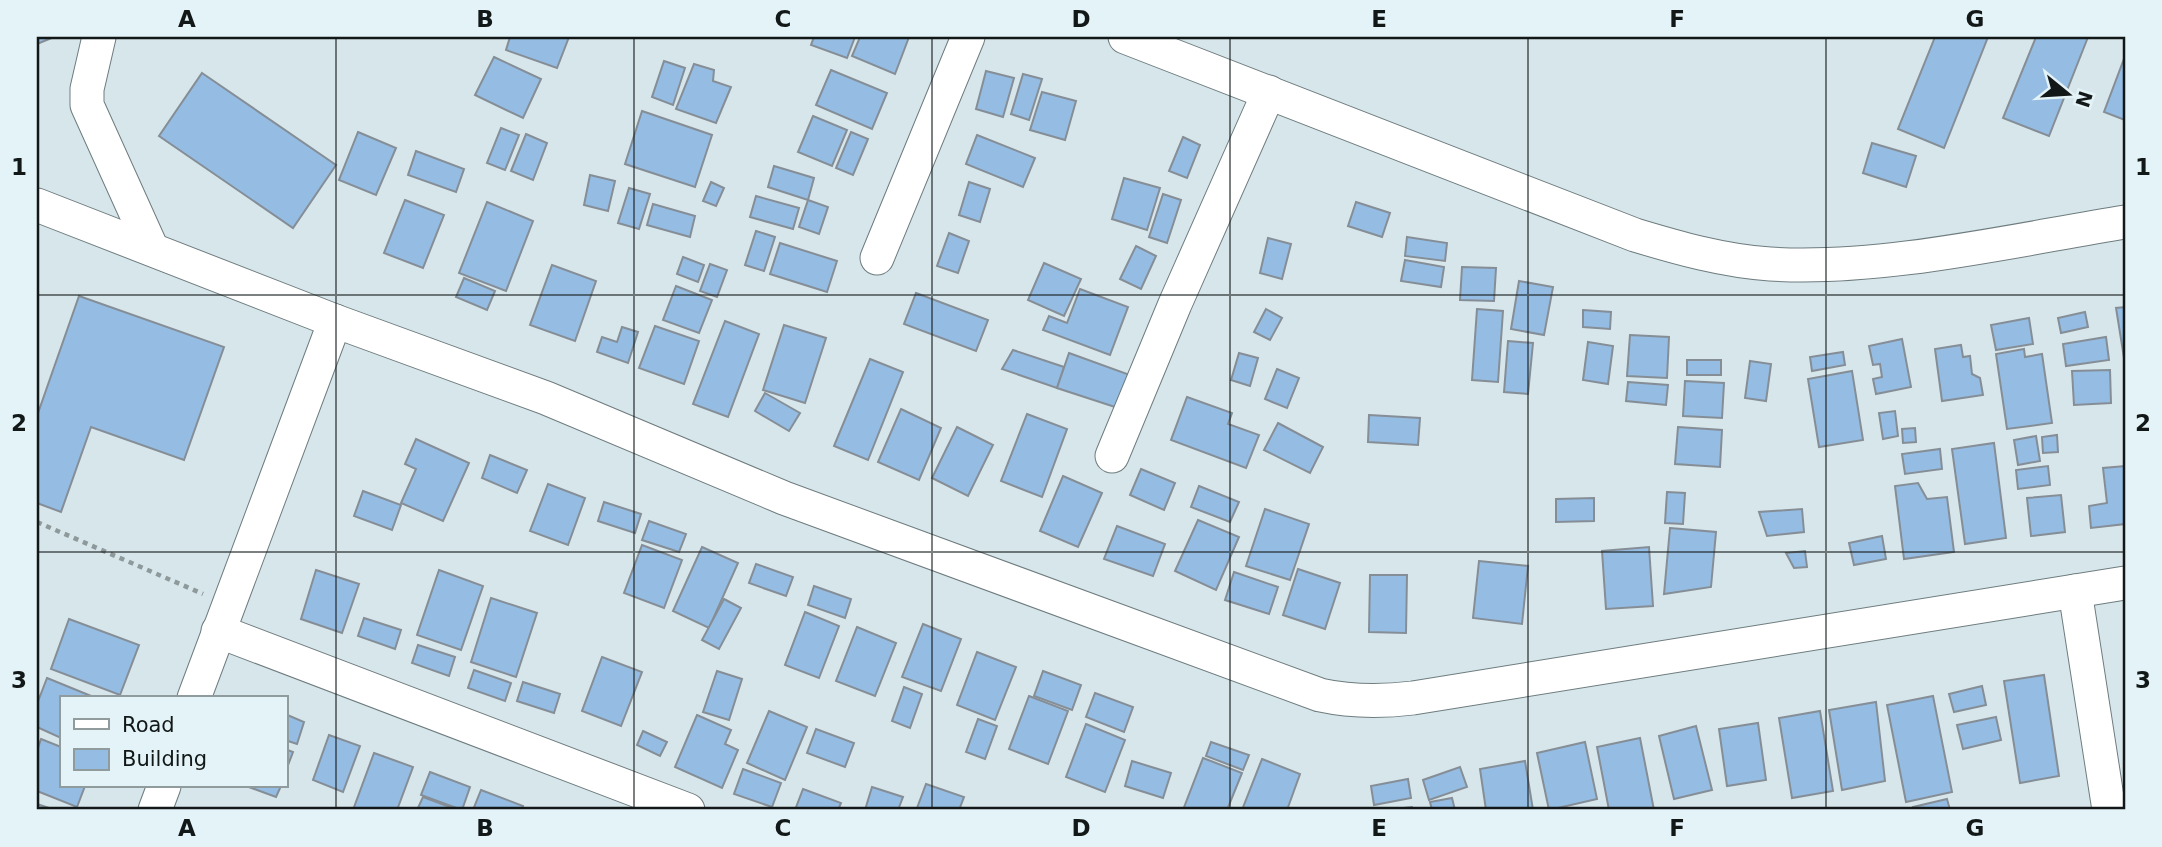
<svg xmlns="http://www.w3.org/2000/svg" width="2162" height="847" viewBox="0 0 2162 847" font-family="'DejaVu Sans',sans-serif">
<rect width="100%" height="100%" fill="#d7e6ea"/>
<g fill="#95bde3" stroke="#858e97" stroke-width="2">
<polygon points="37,37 54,37 37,44"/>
<polygon points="510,37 569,37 557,68 506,50"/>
<polygon points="814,37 855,37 847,58 811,45"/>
<polygon points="860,37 909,37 895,74 852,56"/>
<polygon points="1935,37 1988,37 1944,148 1898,129"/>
<polygon points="2036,37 2088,37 2049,136 2003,118"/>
<polygon points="2125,56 2125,120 2104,112"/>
<polygon points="494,57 541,79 523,118 475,95"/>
<polygon points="664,61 685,68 673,105 652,97"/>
<polygon points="694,64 714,70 713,81 731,87 716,123 676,109"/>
<polygon points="831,70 887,93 872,129 816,105"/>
<polygon points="986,71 1014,78 1003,117 976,109"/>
<polygon points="202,73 336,165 293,228 159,136"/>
<polygon points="1023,74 1042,79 1029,120 1011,114"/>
<polygon points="1042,92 1076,101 1065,140 1030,130"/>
<polygon points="642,111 712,135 695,187 625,164"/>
<polygon points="813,116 847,130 832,166 798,152"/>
<polygon points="501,128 519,135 505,170 487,163"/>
<polygon points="358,132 396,148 376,195 339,180"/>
<polygon points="851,132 868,139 853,175 836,168"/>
<polygon points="526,134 547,143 533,180 511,171"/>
<polygon points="977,135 1035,158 1023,187 966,164"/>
<polygon points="1183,137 1200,145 1187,178 1169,171"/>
<polygon points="1872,143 1916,156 1906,187 1863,173"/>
<polygon points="416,151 464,169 456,192 408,175"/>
<polygon points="774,166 814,178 808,200 768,187"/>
<polygon points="590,175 615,181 608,211 584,205"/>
<polygon points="1124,178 1160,188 1147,230 1112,219"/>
<polygon points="711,182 724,188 716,206 703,201"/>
<polygon points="969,182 990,189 980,222 959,215"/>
<polygon points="629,188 650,194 639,229 618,223"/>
<polygon points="1163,194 1181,200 1167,243 1149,237"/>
<polygon points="756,196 799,208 793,229 750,217"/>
<polygon points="405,200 444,215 423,268 384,253"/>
<polygon points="808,200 828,207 819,234 799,227"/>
<polygon points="487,202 533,221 506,291 459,273"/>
<polygon points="1356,202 1390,213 1382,237 1348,226"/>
<polygon points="653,204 695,216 690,237 647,225"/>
<polygon points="756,231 775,237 764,271 745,265"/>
<polygon points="949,233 969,241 958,273 937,266"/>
<polygon points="1407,237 1447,243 1445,261 1405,256"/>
<polygon points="1268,238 1291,244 1282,279 1260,273"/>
<polygon points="780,243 837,261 827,292 770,274"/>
<polygon points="1136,246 1156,256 1141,289 1120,279"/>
<polygon points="683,257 704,265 698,282 677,274"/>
<polygon points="1405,260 1444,267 1441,287 1401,281"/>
<polygon points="1044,263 1081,279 1064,316 1028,300"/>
<polygon points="710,264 727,270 717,297 700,291"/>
<polygon points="552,265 596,281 575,341 530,325"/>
<polygon points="1462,267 1496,268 1494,301 1460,300"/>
<polygon points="464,278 495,291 487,310 456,297"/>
<polygon points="1519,281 1553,287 1544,335 1511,329"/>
<polygon points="676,286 712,300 699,333 663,320"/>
<polygon points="1080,289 1128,307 1110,355 1043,330 1049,316 1067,323"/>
<polygon points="916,293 988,320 976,351 904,324"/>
<polygon points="79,296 224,347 184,460 91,427 61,512 37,503 37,416"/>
<polygon points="2125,307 2125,364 2116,308"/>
<polygon points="1266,309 1282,318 1270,340 1254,332"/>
<polygon points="1477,309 1503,311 1498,382 1472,380"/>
<polygon points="1583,310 1611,312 1610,329 1583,327"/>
<polygon points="2085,312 2088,327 2061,333 2058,318"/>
<polygon points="2029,318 2033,344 1996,350 1991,325"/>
<polygon points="725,321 759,334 728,417 693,404"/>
<polygon points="784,325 826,338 805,403 763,390"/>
<polygon points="655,326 699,341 684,384 639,368"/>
<polygon points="622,327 638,332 628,363 597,352 602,337 617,342"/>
<polygon points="1630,335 1669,337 1667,378 1627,376"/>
<polygon points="2106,337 2109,360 2066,366 2063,344"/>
<polygon points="1902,339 1911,387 1876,394 1873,379 1882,377 1880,364 1873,365 1869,346"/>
<polygon points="1508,341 1533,343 1528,394 1504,392"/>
<polygon points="1588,342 1613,346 1608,384 1583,380"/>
<polygon points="1961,345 1963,357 1970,356 1972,374 1980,378 1983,395 1942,401 1935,349"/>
<polygon points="2024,349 2025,357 2042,354 2052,423 2007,429 1996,354"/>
<polygon points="1013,350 1064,367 1057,388 1002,369"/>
<polygon points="1843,352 1845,365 1812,371 1810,357"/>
<polygon points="1069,353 1130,375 1118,408 1057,388"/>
<polygon points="1239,353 1258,358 1250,386 1231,380"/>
<polygon points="870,359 903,372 868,460 834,446"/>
<rect x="1687" y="360" width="34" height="15"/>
<polygon points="1750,361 1771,364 1766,401 1745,398"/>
<polygon points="1277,369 1299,378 1287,408 1265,399"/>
<polygon points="2110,370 2111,403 2074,405 2072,371"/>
<polygon points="1852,371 1863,440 1819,447 1808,379"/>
<polygon points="1685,381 1724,383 1722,418 1683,416"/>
<polygon points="1628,382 1668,385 1666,405 1626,401"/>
<polygon points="765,393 800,413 789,431 755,411"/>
<polygon points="1187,397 1232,413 1228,424 1259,435 1246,468 1171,440"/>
<polygon points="901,409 941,428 919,480 878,462"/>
<polygon points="1895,411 1898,436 1883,439 1879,413"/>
<polygon points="1027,414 1067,429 1042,497 1001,481"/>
<polygon points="1369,415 1420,418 1418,445 1368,442"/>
<polygon points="1278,423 1323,447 1310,473 1264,450"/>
<polygon points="957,427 993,445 968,496 932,478"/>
<polygon points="1678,427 1722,430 1720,467 1675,464"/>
<polygon points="1915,428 1916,442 1903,443 1902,429"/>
<polygon points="2057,435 2058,452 2043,453 2042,437"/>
<polygon points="2036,436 2040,461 2018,465 2014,440"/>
<polygon points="416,439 469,463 443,521 401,503 416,469 405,464"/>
<polygon points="1994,443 2006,538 1965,544 1952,449"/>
<polygon points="1940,449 1942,469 1905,474 1902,454"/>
<polygon points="490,455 527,470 517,493 482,478"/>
<polygon points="2048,466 2050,485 2018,489 2016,470"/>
<polygon points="2125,466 2125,524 2091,528 2089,506 2107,503 2103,468"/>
<polygon points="1141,469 1175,483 1164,510 1130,495"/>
<polygon points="1063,476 1102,493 1078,547 1040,531"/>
<polygon points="1918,483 1927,499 1947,497 1954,552 1904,559 1895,486"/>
<polygon points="548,484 585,498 568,545 530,531"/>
<polygon points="1199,486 1239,502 1230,522 1191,507"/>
<polygon points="363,491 401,505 392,530 354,516"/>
<polygon points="1667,492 1685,493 1683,524 1665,523"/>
<polygon points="2061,495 2065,532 2031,536 2027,498"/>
<polygon points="1594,498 1594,521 1556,522 1556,499"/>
<polygon points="604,502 641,514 635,533 598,521"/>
<polygon points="1265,509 1309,524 1290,580 1246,566"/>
<polygon points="1802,509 1804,532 1767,536 1759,512"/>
<polygon points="1198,520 1239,537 1216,590 1175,571"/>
<polygon points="649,521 686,534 679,552 642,540"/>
<polygon points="1117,526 1165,544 1153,576 1104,559"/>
<polygon points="1670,528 1716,532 1711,587 1664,594"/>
<polygon points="1882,536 1886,559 1854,565 1849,543"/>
<polygon points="642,545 682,560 664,608 624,593"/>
<polygon points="702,547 738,563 709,628 673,611"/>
<polygon points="1649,547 1653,606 1606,609 1602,551"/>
<polygon points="1805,551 1807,567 1794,568 1786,553"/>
<polygon points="1479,561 1528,566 1522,624 1473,618"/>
<polygon points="756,564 793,577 786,596 749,583"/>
<polygon points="1298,569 1340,583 1325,629 1283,615"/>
<polygon points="316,570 359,584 342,633 301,619"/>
<polygon points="439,570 483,586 461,650 417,635"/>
<polygon points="1234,572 1278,587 1269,614 1225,600"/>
<polygon points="1370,575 1407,575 1406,633 1369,632"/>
<polygon points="814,586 851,599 845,618 808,605"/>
<polygon points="491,598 537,613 516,677 471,662"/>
<polygon points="724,599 741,608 719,649 702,640"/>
<polygon points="805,612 839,626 819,678 785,665"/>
<polygon points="364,618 401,630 395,649 358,636"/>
<polygon points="69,619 139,645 120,695 51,669"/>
<polygon points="923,624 961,639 941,691 902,677"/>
<polygon points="857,627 896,643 875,696 836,681"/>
<polygon points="418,645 455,657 449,676 412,663"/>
<polygon points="977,652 1016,667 995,720 957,705"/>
<polygon points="602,657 642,672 621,726 582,711"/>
<polygon points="474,670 511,683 505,701 468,688"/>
<polygon points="717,671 742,679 729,720 703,712"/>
<polygon points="1043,671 1081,685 1072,710 1034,696"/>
<polygon points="2044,675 2059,776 2020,783 2004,681"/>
<polygon points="47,678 96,698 61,698 61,738 37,727 37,704"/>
<polygon points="523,682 560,694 554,713 517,701"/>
<polygon points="1982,686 1986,705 1954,712 1949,694"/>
<polygon points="904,687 922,694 910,728 892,721"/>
<polygon points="1095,693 1133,707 1124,732 1086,717"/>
<polygon points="1029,696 1068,711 1048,764 1009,749"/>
<polygon points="1933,696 1952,792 1906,802 1887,705"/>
<polygon points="1876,702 1885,781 1842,790 1829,710"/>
<polygon points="769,711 807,727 785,780 747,763"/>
<polygon points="1820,711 1833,791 1792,798 1779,718"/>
<polygon points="285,714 304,722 297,744 285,740"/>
<polygon points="697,715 731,730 725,744 738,750 722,788 675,767"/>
<polygon points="1996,717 2001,740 1963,749 1957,725"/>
<polygon points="978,719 997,726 985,759 966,752"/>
<polygon points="1758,723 1766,780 1727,786 1719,729"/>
<polygon points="1086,724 1125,740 1105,792 1066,777"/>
<polygon points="1696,726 1712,790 1674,799 1659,736"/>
<polygon points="816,729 854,743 845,767 807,753"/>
<polygon points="643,731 667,742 660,756 637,745"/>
<polygon points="329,735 360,746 343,792 313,780"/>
<polygon points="1640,738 1654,810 1609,810 1597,747"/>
<polygon points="41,739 61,747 61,786 85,786 77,807 37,791 37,751"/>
<polygon points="1211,742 1249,755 1243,770 1206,756"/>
<polygon points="1585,742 1597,799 1549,810 1537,753"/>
<polygon points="285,749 293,752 285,773"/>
<polygon points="374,753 413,767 397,810 353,810"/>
<polygon points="1203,758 1242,773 1227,810 1183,810"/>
<polygon points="1262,759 1300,774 1287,810 1242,810"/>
<polygon points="1132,761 1171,773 1163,798 1125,786"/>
<polygon points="1525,761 1533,810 1486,810 1480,769"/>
<polygon points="1460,767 1467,787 1429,800 1423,780"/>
<polygon points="743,769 781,783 772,807 734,794"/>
<polygon points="430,772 470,787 462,810 421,795"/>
<polygon points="1408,779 1411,798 1374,805 1371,786"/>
<polygon points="926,784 964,797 959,810 917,808"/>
<polygon points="246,786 281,786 276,797"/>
<polygon points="872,787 903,797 898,810 865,810"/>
<polygon points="803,789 841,803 838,810 795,810"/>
<polygon points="481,790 523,806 521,810 473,810"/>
<polygon points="423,797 458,810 417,810"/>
<polygon points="1452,798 1455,810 1432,810 1430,802"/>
<polygon points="1947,799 1950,810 1914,810 1913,807"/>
<polygon points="37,804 55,810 37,810"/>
<polygon points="1412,807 1413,810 1385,810"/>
</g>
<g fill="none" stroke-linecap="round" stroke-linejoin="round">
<g stroke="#6e7c7f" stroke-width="35">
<g id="street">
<polyline points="99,37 87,89 87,105 152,249"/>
<path d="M1125,37L1635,235C1678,248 1724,261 1770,264C1881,271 2014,240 2125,222"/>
<path d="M37,205L335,321L546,398L784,498L1320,695C1352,702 1380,702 1413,698L2125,583"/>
<polyline points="877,258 968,37"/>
<polyline points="1112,456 1175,304 1269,92"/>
<polyline points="2075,591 2109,810"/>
<polyline points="218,631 688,810"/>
<polyline points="194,698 335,321"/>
<polyline points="155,810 164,786"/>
</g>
</g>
<polyline stroke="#8e999c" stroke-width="4.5" stroke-dasharray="5 5" stroke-linecap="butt" points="37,522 203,594"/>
<use href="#street" stroke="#fff" stroke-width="33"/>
</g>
<path fill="none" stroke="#121718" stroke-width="2" stroke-opacity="0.55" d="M336,37V810M634,37V810M932,37V810M1230,37V810M1528,37V810M1826,37V810M37,295H2125M37,552H2125"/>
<rect width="2162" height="847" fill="none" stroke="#e4f3f7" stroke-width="77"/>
<rect x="60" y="696" width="228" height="91" fill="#e4f3f7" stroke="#909b9e" stroke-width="2"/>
<rect x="74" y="719" width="35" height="10" fill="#ffffff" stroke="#909b9e" stroke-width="2"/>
<text x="122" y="732" font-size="21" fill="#121718">Road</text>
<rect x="74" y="749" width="35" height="21" fill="#95bde3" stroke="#909b9e" stroke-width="2"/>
<text x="122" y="766" font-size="21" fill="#121718">Building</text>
<g transform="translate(2068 94) rotate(108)" stroke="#e4f3f7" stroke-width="5" paint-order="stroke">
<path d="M0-5L12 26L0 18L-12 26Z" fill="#121718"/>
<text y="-10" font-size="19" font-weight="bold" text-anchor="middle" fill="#121718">N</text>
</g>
<rect x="38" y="38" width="2086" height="770" fill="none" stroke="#121718" stroke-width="2.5"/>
<g font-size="23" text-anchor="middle" font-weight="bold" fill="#121718">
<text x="187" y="27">A</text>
<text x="485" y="27">B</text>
<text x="783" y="27">C</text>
<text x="1081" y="27">D</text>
<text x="1379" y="27">E</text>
<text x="1677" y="27">F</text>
<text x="1975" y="27">G</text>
<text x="19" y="175">1</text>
<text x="2143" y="175">1</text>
<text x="19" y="431">2</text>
<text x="2143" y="431">2</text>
<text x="19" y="688">3</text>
<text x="2143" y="688">3</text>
<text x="187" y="836">A</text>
<text x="485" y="836">B</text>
<text x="783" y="836">C</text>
<text x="1081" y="836">D</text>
<text x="1379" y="836">E</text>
<text x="1677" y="836">F</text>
<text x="1975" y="836">G</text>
</g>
</svg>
